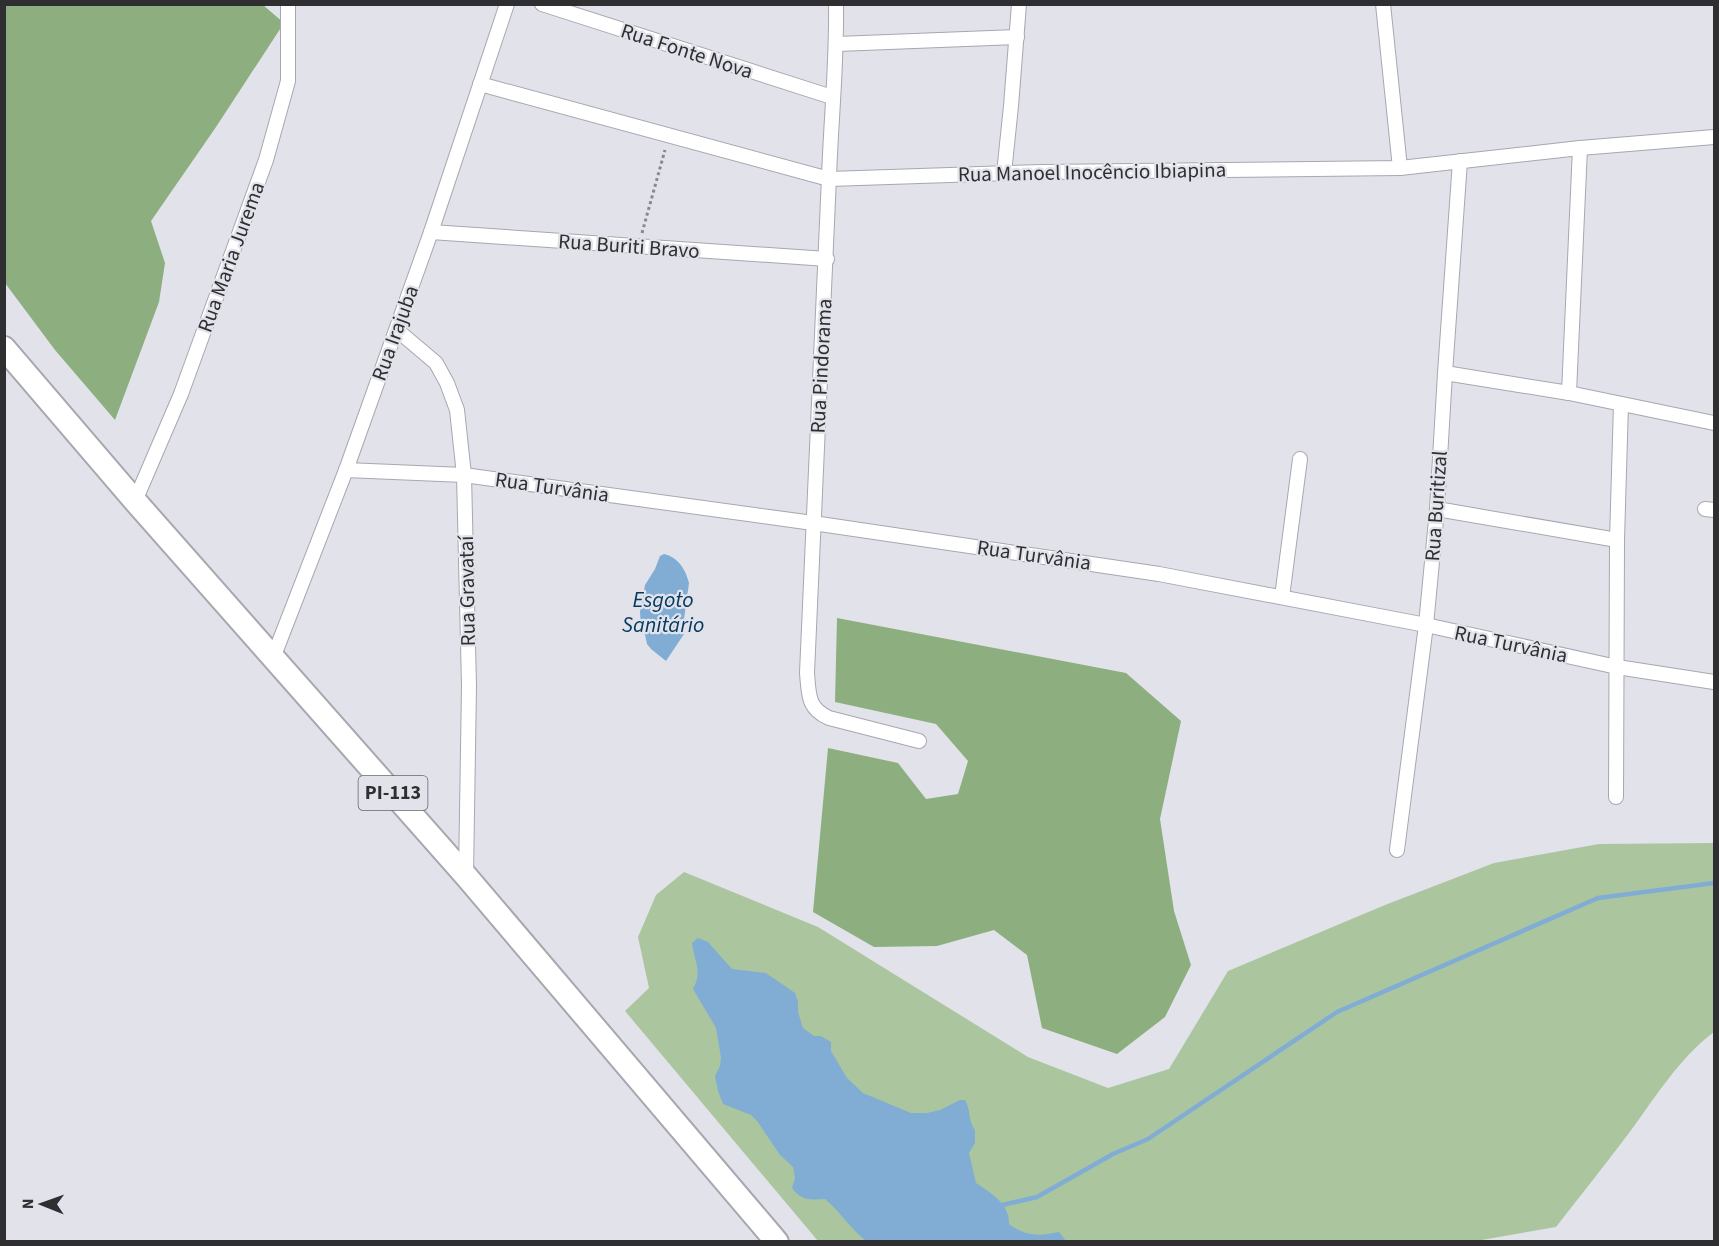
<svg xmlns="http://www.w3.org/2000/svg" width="1719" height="1246" viewBox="0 0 1719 1246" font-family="'Source Sans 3',sans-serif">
<rect width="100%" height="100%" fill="#e2e2eb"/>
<path fill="#abc69f" d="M1714,843V1032C1679,1058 1655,1098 1629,1133C1605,1165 1580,1196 1556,1227L1476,1241H818L625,1011L649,988L638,937L656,895L684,872L818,927L1028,1057L1108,1088L1169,1069L1228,971L1385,905L1494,863L1599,844Z"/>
<g fill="#8dae7f">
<polygon points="5,5 263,5 284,23 216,127 151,221 165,263 159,302 115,420 55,350 5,283"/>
<polygon points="837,618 1126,673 1181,721 1160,819 1174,911 1191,965 1165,1017 1117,1054 1042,1028 1027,955 994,930 937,946 874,947 813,912 828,748 898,763 926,799 958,794 968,761 936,724 835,702"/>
</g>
<g fill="#81add4">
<path d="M664,554C678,557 686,570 689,583L684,619V634L666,661L651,649L647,644L645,635L641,627L640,612L645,585L655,569L660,556Z"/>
<path d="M698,938L708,942L732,969L766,973L795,993L798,1002V1012L803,1028L814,1036H821L831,1042V1051L847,1078L863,1093L911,1113H927L940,1110L960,1100H965C971,1110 968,1121 975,1130V1143L969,1153L976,1183C991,1193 1010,1204 1009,1224C1027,1237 1038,1236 1059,1232L1066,1241H866C851,1229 840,1212 825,1199C811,1200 801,1201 792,1188L795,1178L793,1167L780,1155L757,1121L751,1115L723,1104L718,1091L715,1076L720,1066L721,1057L716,1028L693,989C703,971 694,961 692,943Z"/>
</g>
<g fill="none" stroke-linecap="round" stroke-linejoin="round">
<polyline stroke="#81add4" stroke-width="4.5" points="998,1206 1037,1197 1113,1154 1148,1139 1337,1012 1598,898 1714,883"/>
<g stroke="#a8a7b0" stroke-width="16">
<g id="minor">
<polyline points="542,4 832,97"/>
<path d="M836,4C837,62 831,120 829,177C823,342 814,507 807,673C809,694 807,708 829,718L919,741"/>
<polyline points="1383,4 1400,168"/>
<polyline points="837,44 1017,37"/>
<polyline points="480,84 829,179 1042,172 1400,168 1580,148 1714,137"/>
<polyline points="1004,173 1011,106 1019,4"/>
<polyline points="431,232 827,259"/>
<polyline points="397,330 436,363 447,383 457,410 464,475 469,686 466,876"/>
<polyline points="1445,373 1569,393 1714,423"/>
<polyline points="1569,393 1580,148"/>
<polyline points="346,470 464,475 813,523 1159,574 1426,625 1617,667 1714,682"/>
<polyline points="135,501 181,394 266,160 288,81 288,4"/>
<polyline points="1437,509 1617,540"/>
<polyline points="1705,509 1714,510"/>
<polyline points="1282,597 1300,459"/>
<polyline points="273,658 346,470 431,232 507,4"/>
<polyline points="1616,797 1617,540 1621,404"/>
<polyline points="1397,850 1426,625 1437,509 1445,373 1460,161"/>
</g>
</g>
<g stroke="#a8a7b0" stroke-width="26">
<polyline id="primary" points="4,348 135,501 466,876 777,1242"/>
</g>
<polyline stroke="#88888e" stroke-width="3" stroke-dasharray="3 3" stroke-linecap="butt" points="642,233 665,150"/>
<use href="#minor" stroke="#fff" stroke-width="14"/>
<use href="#primary" stroke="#fff" stroke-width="22"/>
</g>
<g text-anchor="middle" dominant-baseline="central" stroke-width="4.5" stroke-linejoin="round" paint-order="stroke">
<rect fill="#e2e2eb" stroke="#65656a" stroke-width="1.5" x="358.5" y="776" width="69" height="34" rx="4.5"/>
<g font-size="20" font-weight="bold" fill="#2f2f32">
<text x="393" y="793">PI-113</text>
</g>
<g font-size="21" fill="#2f2f32" stroke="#e2e2eb">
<text transform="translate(687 51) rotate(18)">Rua Fonte Nova</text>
<text transform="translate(1092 172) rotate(-1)">Rua Manoel Inocêncio Ibiapina</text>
<text transform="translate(629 246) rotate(4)">Rua Buriti Bravo</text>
<text transform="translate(231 257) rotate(-70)">Rua Maria Jurema</text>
<text transform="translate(395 333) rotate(-70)">Rua Irajuba</text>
<text transform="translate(821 366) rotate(-87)">Rua Pindorama</text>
<text transform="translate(552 487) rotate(8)">Rua Turvânia</text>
<text transform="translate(1436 506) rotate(-86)">Rua Buritizal</text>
<text transform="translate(1034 555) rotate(8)">Rua Turvânia</text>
<text transform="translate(467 591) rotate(-91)">Rua Gravataí</text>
<text transform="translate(1511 644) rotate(12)">Rua Turvânia</text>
</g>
<g font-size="22" font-style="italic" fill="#043b60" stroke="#e2e2eb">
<text x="663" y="600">Esgoto<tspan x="663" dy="25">Sanitário</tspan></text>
</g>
</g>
<rect width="1719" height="1246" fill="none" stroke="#2f2f32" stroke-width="12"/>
<g transform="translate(42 1204) rotate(271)" stroke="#e2e2eb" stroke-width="4.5" paint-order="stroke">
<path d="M0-4.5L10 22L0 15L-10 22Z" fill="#2f2f32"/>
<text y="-9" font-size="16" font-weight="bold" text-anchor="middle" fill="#2f2f32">N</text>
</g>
</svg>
